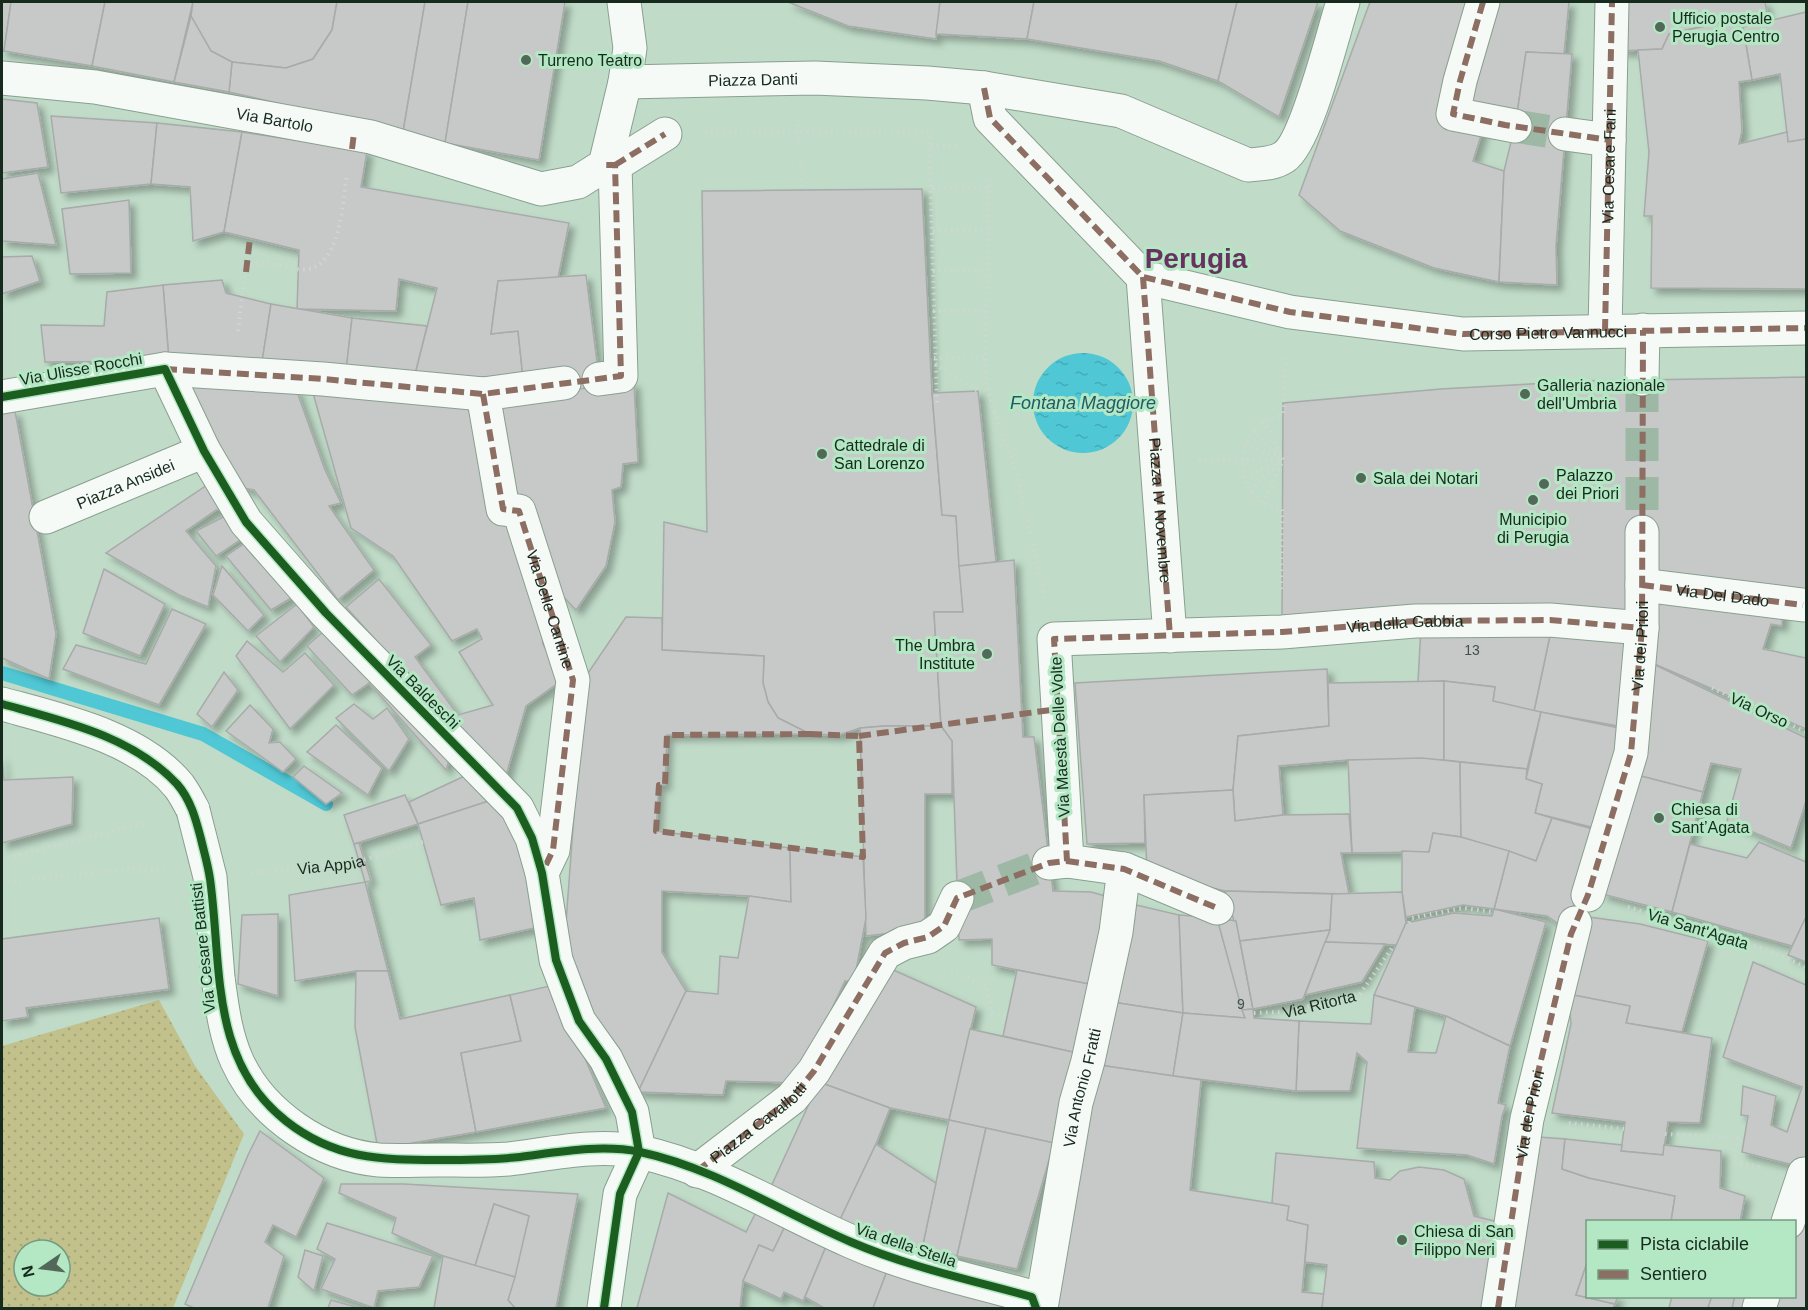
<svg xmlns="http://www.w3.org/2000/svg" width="1808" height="1310" viewBox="0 0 1808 1310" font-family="Helvetica,sans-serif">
<defs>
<pattern id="garden-dots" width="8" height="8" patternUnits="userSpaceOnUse" patternTransform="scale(1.5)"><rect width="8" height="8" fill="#c2c18c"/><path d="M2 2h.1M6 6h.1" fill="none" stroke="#a6a678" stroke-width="1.8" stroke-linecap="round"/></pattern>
<pattern id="water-ripples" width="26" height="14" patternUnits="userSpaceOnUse" patternTransform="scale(1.5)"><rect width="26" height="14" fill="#4fc7d5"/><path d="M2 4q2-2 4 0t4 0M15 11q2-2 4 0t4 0" fill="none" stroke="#44abb6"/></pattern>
<filter id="shadow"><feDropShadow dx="5.5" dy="5.5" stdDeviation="3" flood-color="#0004"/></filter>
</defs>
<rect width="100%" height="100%" fill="#c0dbc8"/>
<path fill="url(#garden-dots)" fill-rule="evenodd" d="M159,1000L195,1066L244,1134L173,1308H2V1046ZM24,1250H60V1286H24Z"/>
<circle fill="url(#water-ripples)" cx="1083" cy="403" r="50"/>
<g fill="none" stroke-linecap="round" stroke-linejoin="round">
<polyline stroke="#4fc7d5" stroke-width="14" points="2,673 203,734 326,804"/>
</g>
<g fill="#c6c9c7" stroke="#a7aba9" stroke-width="1.5" filter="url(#shadow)">
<polygon points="2,2 11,2 4,51 2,50"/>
<polygon points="11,2 105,2 92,66 4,51"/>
<polygon points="105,2 193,2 174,82 92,66"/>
<polygon points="193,2 337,2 332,30 313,59 286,68 232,62 211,51 191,16"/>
<polygon points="337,2 425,2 403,132 229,92 232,62 286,68 313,59 332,30"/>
<polygon points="425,2 468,2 445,143 403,132"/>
<polygon points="468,2 565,2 539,160 445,143"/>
<polygon points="788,2 940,2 936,39 848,26"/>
<polygon points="940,2 1034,2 1027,39 936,34"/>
<polygon points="1034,2 1237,2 1218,81 1159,61 1027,39"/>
<polygon points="1237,2 1318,2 1279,117 1218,81"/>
<polygon points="1370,2 1476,2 1439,115 1484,126 1473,161 1504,171 1499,282 1434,268 1340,231 1299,195"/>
<polygon points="1488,2 1569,2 1564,54 1526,52 1516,121 1459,110"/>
<polygon points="1623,2 1765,2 1767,12 1669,34 1662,49 1621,51"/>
<polygon points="1806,12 1806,139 1788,142 1780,74 1752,80 1743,27"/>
<polygon points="191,16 211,51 232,62 229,92 174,82"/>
<polygon points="1729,21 1743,27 1752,80 1739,82 1742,131 1739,144 1787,132 1788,142 1806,139 1806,289 1651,288 1652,216 1644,216 1649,152 1638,50 1662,49 1669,34"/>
<polygon points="1526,52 1572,54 1556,246 1557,285 1499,282 1504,171 1516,121"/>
<polygon points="2,99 37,103 48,167 2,173"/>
<polygon points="51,116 157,123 151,184 61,193"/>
<polygon points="157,123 242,132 224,232 193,241 190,187 151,184"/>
<polygon points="242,132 367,151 361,187 569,223 558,278 498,281 491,334 518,331 523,378 414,378 437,288 399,279 396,311 297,309 299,250 224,232"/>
<polygon points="38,173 56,245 2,241 2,179"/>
<polygon points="922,189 932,393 942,515 956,516 963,612 934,612 941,726 885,726 860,728 839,735 810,734 778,718 768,702 763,683 764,656 662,650 664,522 707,532 702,191"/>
<polygon points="129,200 131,273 70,274 62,209"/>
<polygon points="32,256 40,281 2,294 2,257"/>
<polygon points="586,275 600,386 564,392 523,378 518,331 491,334 498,281"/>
<polygon points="222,280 226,293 271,304 262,362 169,361 163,285"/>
<polygon points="163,285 169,361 45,362 41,325 104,326 107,292"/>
<polygon points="271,304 352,318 346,371 262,362"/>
<polygon points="352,318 427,326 414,378 346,371"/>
<polygon points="1806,377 1806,602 1655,582 1626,617 1282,621 1283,403 1441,389 1583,381"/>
<polygon points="634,382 638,462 623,464 621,487 612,490 615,522 606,566 576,610 544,576 497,452 491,400"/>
<polygon points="182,385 296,389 325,470 341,503 329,506 374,570 338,600 254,490 243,488"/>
<polygon points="978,391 996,562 959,566 956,516 942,515 932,393"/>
<polygon points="313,393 478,396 541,627 543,644 561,681 526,706 505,779 453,726 346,607 379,579 431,645 415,657 458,715 493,705 459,652 482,639 477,629 452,641 393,556 351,528"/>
<polygon points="15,411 56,634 49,679 2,658 2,414"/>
<polygon points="210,483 230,510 216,510 186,531 216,566 208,607 179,595 106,553"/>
<polygon points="227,515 243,538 216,556 196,531"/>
<polygon points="248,541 293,597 271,610 226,556"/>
<polygon points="1014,560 1023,737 1034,737 1053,891 1091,892 1109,897 1089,984 992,965 992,939 959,940 952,741 941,726 934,612 963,612 959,566"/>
<polygon points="222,566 264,615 248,631 213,595"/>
<polygon points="104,569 165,604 140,656 83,633"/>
<polygon points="1651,591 1783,608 1782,626 1771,624 1763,649 1806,658 1806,729 1645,660"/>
<polygon points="297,604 314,627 280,662 256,636"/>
<polygon points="172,609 206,624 159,705 63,669 76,645 146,664"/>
<polygon points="626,617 662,618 662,650 764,656 763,683 768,702 778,718 810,734 667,735 665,785 659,785 656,831 790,848 791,902 749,896 662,891 662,952 686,991 638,1092 563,963 584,679"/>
<polygon points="1552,626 1635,639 1624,727 1534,711"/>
<polygon points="1552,626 1534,711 1493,701 1495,687 1444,681 1418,682 1421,627"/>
<polygon points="324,631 450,757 446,770 369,683 352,695 307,646"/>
<polygon points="247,641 283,672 305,653 334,685 290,729 236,656"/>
<polygon points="1645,660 1806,738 1806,801 1791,848 1727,821 1741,769 1711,763 1703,792 1633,774"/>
<polygon points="1327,669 1329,726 1238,736 1233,790 1144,795 1145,843 1087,844 1075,683"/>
<polygon points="224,672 238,690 212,727 197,714"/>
<polygon points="1444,681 1444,760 1348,760 1279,766 1283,815 1235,821 1233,790 1238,736 1329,726 1328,683"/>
<polygon points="1444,681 1495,687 1493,701 1541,712 1527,769 1444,760"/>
<polygon points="354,704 373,719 387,708 409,739 389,771 336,718"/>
<polygon points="250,705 273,729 269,743 280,742 296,759 283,772 226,731"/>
<polygon points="1541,712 1624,729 1603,830 1535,813 1542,784 1526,779"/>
<polygon points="336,725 382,768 368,795 307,752"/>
<polygon points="885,726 941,726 952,741 952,794 925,794 925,929 866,936 860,728"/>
<polygon points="2,756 4,780 73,777 72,824 2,843"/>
<polygon points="1422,758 1460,762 1461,837 1433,833 1429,852 1352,853 1348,760"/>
<polygon points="1460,762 1527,769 1526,779 1542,784 1535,813 1552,818 1536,861 1461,837"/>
<polygon points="304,766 342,793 326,804 293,777"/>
<polygon points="471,773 495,799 418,824 409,802"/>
<polygon points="1633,774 1703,792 1672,912 1602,894"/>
<polygon points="1233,790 1235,821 1283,815 1349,814 1352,853 1341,853 1349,894 1225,891 1147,872 1144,795"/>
<polygon points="405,795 418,824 354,844 344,815"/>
<polygon points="495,799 520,845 539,927 480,940 474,898 441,905 418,824"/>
<polygon points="1552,818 1604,832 1578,899 1560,925 1547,916 1494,909 1509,851 1536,861"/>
<polygon points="1433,833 1461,837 1509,851 1494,909 1463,905 1406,917 1402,892 1402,851 1429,852"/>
<polygon points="1759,842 1806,862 1806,917 1792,946 1672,912 1690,844 1747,858"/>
<polygon points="359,843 371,881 365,882 354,844"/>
<polygon points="790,848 863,857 866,918 854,981 845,981 806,1063 794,1083 726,1081 723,1095 638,1092 686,991 718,994 720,956 738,958 749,896 791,902"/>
<polygon points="365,882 388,971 356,971 295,981 289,895"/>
<polygon points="1225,891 1332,894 1330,930 1240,941"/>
<polygon points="1402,892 1406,923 1399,945 1325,942 1330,930 1332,894"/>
<polygon points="1132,904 1179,915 1183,1013 1112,1002"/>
<polygon points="1494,909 1546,922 1510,1046 1446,1016 1374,995 1406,923 1454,913 1492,916"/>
<polygon points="278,914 278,996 238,984 242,915"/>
<polygon points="1179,915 1217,918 1245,1018 1183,1013"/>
<polygon points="1589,917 1640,924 1708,941 1682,1032 1626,1023 1630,1006 1568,994"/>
<polygon points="1806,917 1806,962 1788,955"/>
<polygon points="159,918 169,989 26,1008 28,1017 2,1021 2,939"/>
<polygon points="1217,918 1236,921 1253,1009 1242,1010"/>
<polygon points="1330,930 1303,999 1253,1009 1240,941"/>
<polygon points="1325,942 1385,944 1362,982 1305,995"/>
<polygon points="1753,962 1806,985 1806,1158 1801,1167 1742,1152 1748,1116 1741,1115 1743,1086 1776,1096 1771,1125 1787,1132 1802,1087 1723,1057"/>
<polygon points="889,968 976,1007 949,1120 890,1108 819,1082"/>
<polygon points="1017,970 1089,984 1077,1053 1003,1036"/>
<polygon points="356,971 388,971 400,1019 510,995 521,1041 461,1053 476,1132 378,1149 355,1027"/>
<polygon points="554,985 606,1108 476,1132 461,1053 521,1041 510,995"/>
<polygon points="1568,994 1630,1006 1626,1023 1712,1038 1700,1123 1668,1122 1663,1155 1621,1151 1625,1122 1552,1113 1571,1024"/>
<polygon points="1374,995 1415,1007 1408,1052 1436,1053 1446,1016 1510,1046 1498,1103 1506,1105 1502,1116 1494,1164 1467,1155 1357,1148 1367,1062 1357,1053 1350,1091 1296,1091 1299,1021 1371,1024"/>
<polygon points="1112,1002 1183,1013 1173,1076 1099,1065"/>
<polygon points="1253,1009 1254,1018 1299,1021 1296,1091 1173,1076 1183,1013 1245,1018 1242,1010"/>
<polygon points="970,1029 1077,1053 1054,1143 949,1120"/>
<polygon points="1099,1065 1201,1080 1190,1190 1289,1206 1287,1220 1308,1225 1302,1292 1324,1294 1322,1308 1047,1308"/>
<polygon points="819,1082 890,1108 876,1144 837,1226 769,1191"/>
<polygon points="949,1120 986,1128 957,1256 922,1249"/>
<polygon points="986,1128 1054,1143 1017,1269 957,1256"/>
<polygon points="260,1131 324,1178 296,1237 273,1225 265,1242 284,1256 268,1308 194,1308 185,1304 248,1155"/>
<polygon points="1539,1137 1565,1139 1562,1169 1589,1178 1675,1196 1671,1222 1588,1222 1588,1260 1576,1295 1615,1304 1613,1308 1508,1308"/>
<polygon points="1565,1139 1622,1145 1621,1151 1663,1155 1664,1145 1721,1151 1720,1188 1745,1196 1740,1222 1671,1222 1675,1196 1589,1178 1562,1169"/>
<polygon points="876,1144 936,1183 922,1249 869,1237 837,1226"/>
<polygon points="1276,1153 1374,1162 1375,1178 1390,1180 1400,1171 1419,1167 1444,1170 1464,1179 1474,1216 1499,1222 1486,1308 1322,1308 1327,1265 1305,1262 1308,1225 1287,1220 1289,1206 1272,1203"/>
<polygon points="341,1184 404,1184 578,1194 556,1308 515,1308 508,1300 529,1216 494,1204 475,1266 443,1256 392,1233 396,1218 339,1193"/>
<polygon points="668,1193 746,1232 760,1204 789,1218 773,1251 759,1245 743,1281 740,1308 637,1308"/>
<polygon points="494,1204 529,1216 515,1277 475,1266"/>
<polygon points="789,1218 830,1237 803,1301 784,1292 781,1299 743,1281 759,1245 773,1251"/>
<polygon points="327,1223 433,1256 419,1287 378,1291 374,1308 321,1289 335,1259 317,1249"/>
<polygon points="1806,1223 1806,1308 1763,1308 1766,1296 1794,1296 1794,1241"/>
<polygon points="830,1237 890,1263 873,1308 824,1308 805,1297"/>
<polygon points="305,1250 323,1256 314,1291 298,1277"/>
<polygon points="443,1256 515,1277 508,1300 515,1308 434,1308"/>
<polygon points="1588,1260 1588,1296 1618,1296 1615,1304 1576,1295"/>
<polygon points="890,1263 1025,1308 873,1308"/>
<polygon points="1672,1296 1712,1296 1708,1308 1669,1308"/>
<polygon points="1712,1296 1735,1296 1732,1308 1708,1308"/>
<polygon points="1735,1296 1754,1296 1751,1308 1732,1308"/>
<polygon points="331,1300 359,1308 328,1308"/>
</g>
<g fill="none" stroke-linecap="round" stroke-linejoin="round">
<g stroke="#9eb8a6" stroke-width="33" stroke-dasharray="33 16" stroke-linecap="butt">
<polyline points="1515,126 1565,134"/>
<polyline points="1642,379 1642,532"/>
<polyline points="957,898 1049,863"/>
</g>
<g stroke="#8a9f90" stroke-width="35">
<g id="pedestrian">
<polyline points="1483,2 1460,81 1453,114 1515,126"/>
<path id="s3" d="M984,88L990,118L1143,277L1290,312L1463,334L1806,328"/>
<polyline points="1565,134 1609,140"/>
<polyline points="615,165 665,134"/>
<path id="s4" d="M1143,277L1170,636"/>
<polyline points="1605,331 1612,2"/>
<polyline points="165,369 323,379 483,394 564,383"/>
<polyline points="599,379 621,376 615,165 605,165"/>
<polyline points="1642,379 1643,330"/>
<polyline points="483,394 503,509 519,511 573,680 553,850 542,873"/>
<polyline points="1642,585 1803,605"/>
<polyline points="1067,861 1124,869 1217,908"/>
<path id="s5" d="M1049,863L1067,861L1054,639L1282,632L1415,621L1550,620L1642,628"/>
<path id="s6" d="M1588,895L1631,753L1642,628V532"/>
<polyline points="697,1171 792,1098 814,1071 885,953 904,943 928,937 944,926 957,898"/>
<polyline points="1498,1308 1527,1119 1575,923"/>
</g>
</g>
<g stroke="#8a9f90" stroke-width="35">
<g id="minor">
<path id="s7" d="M2,78L95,87L371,137L541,189L578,182L605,165L625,82L630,48L624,2"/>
<path id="s8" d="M625,82L815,78L927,83L984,88L1121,111L1248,165C1260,164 1274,164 1284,157C1307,142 1333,32 1343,2"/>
<polyline points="2,397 165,369 204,451 246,522 326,613 517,808 532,838 542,873 556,960 579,1021 606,1059 632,1112 639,1152 620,1194 604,1308"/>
<path id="s9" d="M46,517L204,451"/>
<path d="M2,704C60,720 139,737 179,786C184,793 189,802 193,810"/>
<path d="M218,978C222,1006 225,1034 237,1061C261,1114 321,1155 379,1160C398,1161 418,1160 437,1160C460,1160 484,1161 508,1159C551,1154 597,1143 640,1152C714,1168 781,1211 850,1241C908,1267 971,1280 1032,1297L1036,1308"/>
<polyline points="1788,1222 1804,1174 1806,1174"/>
<path id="s10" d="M1041,1308L1076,1103L1088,1061L1116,932L1124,869"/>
<polyline points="1759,1308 1763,1296"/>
</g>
</g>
<g stroke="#ced8d1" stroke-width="4" stroke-dasharray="1.5 4.5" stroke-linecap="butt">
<polyline points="799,119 801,190"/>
<polyline points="705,133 929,133 937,403"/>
<polyline points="931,146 957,145"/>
<polyline points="989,179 985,384 1017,475 1045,598"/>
<polyline points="932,188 989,188"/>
<polyline points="933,231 988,230"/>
<polyline points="933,271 987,271"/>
<polyline points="933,311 986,311"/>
<path d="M238,331L244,280C253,241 298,285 321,263C342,243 343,200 347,174"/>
<polyline points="934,358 985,357"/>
<polyline points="935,364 978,391"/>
<polyline points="1253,431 1280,457"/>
<polyline points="1246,445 1279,458"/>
<polyline points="1199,460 1283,460"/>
<polyline points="1245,477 1279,461"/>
<polyline points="1251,491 1280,462"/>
<polyline points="1263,503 1283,460 1265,420"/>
<path d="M1281,589L1282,509C1276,507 1269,506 1264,503C1239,489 1237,451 1254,431C1262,422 1272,418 1283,414L1286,355"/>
<polyline points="1712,688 1806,732"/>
<polyline points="2,859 148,822"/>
<path id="s1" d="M251,873L353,863L423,842"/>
<polyline points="2,883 138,868 165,872"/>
<polyline points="1628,907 1764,949 1806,967"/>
<polyline points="1409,923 1412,918 1463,908 1493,912"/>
<polyline points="951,970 986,986 992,1013 1007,1017"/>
<path id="s2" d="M1254,1013L1285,1012L1360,994L1394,945"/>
<polyline points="1569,1123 1624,1129"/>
<polyline points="1665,1134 1737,1138 1734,1161 1763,1168"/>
</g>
<use href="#pedestrian" stroke="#f6faf7" stroke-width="33"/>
<use href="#minor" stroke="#f6faf7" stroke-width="33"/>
<g stroke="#8a9f90" stroke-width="35" stroke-linecap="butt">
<polyline id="minor-bridge" points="193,810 210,877 218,978"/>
</g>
<use href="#minor-bridge" stroke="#f6faf7" stroke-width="33"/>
<g stroke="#8d6e63" stroke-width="6" stroke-dasharray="12 6" stroke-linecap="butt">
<polyline points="1483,2 1460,81 1453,114 1505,125 1609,140"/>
<polyline points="984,88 990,118 1143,277 1290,312 1463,334 1806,328"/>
<polyline points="352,149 354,133"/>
<polyline points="615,165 665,134"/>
<polyline points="246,272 250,238"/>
<polyline points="1143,277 1170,636"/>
<path id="s11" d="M1605,331L1612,2"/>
<polyline points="165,369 323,379 483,394 621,376 615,165 605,165"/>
<path id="s12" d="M483,394L503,509L519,511L573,680L553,850L542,873"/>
<path id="s13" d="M1642,585L1803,605"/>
<polygon points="810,734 859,736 863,857 656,831 659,785 665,785 667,735"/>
<polyline points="859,736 1058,709"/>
<polyline points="1067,861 1124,869 1217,908"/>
<path id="s14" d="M697,1171L792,1098L814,1071L885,953L904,943L928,937L944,926L957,898L1049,863L1067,861L1054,639L1282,632L1415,621L1550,620L1642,628"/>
<path id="s15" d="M1498,1308L1527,1119L1571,934L1588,895L1631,753L1642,628L1643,330"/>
</g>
<g stroke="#b4e7c3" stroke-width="11">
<g id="cycleway">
<polyline points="2,397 165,369 204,451 246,522 326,613 517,808 532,838 542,873 556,960 579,1021 606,1059 632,1112 639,1152 620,1194 604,1308"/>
<path d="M2,704C63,721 132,736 177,784C191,800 196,820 201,839C204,852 208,865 210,879C222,964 209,1061 286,1121C334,1159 380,1160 439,1160C466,1160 493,1160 520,1157C559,1152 601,1144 640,1152C715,1168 781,1212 851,1242C909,1267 971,1280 1032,1297L1036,1308"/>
</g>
</g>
<use href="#cycleway" stroke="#1b5e20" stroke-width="8"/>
</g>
<g fill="#526959" stroke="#b4e7c3" stroke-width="2">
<circle cx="1660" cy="27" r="6"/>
<circle cx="526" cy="60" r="6"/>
<circle cx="1525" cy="394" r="6"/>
<circle cx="822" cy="454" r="6"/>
<circle cx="1361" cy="478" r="6"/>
<circle cx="1544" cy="484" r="6"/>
<circle cx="1533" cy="500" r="6"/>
<circle cx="987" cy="654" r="6"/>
<circle cx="1659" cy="818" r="6"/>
<circle cx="1402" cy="1240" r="6"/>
</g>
<g text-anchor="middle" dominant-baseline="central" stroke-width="6" stroke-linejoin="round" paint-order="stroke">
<g font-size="14" fill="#425248">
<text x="1472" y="650">13</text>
<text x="1241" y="1004">9</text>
</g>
<g font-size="16" fill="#162b1d" stroke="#b4e7c3" text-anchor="start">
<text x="1672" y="18">Ufficio postale<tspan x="1672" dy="18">Perugia Centro</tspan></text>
<text x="538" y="60">Turreno Teatro</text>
<text x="1537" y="385">Galleria nazionale<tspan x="1537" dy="18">dell'Umbria</tspan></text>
<text x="834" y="445">Cattedrale di<tspan x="834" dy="18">San Lorenzo</tspan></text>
<text x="1556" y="475">Palazzo<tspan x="1556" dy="18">dei Priori</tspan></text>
<text x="1373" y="478">Sala dei Notari</text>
<text x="1533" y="519" text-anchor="middle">Municipio<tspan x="1533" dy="18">di Perugia</tspan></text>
<text x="975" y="645" text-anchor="end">The Umbra<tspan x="975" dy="18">Institute</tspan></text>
<text x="1671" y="809">Chiesa di<tspan x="1671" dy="18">Sant’Agata</tspan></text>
<text x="1414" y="1231">Chiesa di San<tspan x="1414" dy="18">Filippo Neri</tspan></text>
</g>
<g font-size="16" fill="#162b1d" stroke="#b4e7c3">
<text stroke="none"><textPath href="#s8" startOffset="128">Piazza Danti</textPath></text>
<text stroke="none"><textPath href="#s7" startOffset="276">Via Bartolo</textPath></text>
<text stroke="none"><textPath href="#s11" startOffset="165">Via Cesare Fani</textPath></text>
<text stroke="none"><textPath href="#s3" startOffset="662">Corso Pietro Vannucci</textPath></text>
<text transform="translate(81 369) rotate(-10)">Via Ulisse Rocchi</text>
<text stroke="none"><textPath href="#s9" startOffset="86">Piazza Ansidei</textPath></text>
<text stroke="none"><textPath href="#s4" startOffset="234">Piazza IV Novembre</textPath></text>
<text stroke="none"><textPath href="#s13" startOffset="81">Via Del Dado</textPath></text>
<text stroke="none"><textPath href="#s12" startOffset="236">Via Delle Cantine</textPath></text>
<text stroke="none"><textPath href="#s5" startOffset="592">Via della Gabbia</textPath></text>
<text stroke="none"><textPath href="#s6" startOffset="256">Via dei Priori</textPath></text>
<text transform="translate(423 692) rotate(45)">Via Baldeschi</text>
<text transform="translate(1759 710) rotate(25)">Via Orso</text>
<text transform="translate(1060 737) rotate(-93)">Via Maestà Delle Volte</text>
<text stroke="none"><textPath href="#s1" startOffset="80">Via Appia</textPath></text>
<text transform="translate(1698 929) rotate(17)">Via Sant'Agata</text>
<text transform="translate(203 948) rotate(-96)">Via Cesare Battisti</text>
<text stroke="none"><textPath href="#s2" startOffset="66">Via Ritorta</textPath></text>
<text stroke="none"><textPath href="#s10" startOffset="224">Via Antonio Fratti</textPath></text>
<text stroke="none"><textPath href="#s15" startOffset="196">Via dei Priori</textPath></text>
<text stroke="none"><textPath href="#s14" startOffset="78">Piazza Cavallotti</textPath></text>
<text transform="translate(906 1245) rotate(19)">Via della Stella</text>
</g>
<g font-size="18" font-style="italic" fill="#205a66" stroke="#b4e7c3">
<text x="1083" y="403">Fontana Maggiore</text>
</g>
<g font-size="28" font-weight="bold" fill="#68315f" stroke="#b4e7c3">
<text x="1196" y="258">Perugia</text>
</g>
</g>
<rect width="1808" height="1310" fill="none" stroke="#162b1d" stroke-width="6"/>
<rect x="1586" y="1220" width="210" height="78" fill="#b4e7c3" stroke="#759c81" stroke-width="1.5"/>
<rect x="1598" y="1240" width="30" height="9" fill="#1b5e20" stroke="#759c81" stroke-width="1.5"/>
<text x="1640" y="1250" font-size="18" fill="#162b1d">Pista ciclabile</text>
<rect x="1598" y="1270" width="30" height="9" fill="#8d6e63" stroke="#759c81" stroke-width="1.5"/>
<text x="1640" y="1280" font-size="18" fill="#162b1d">Sentiero</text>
<g transform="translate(42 1268) rotate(256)"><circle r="28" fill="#b4e7c3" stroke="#759c81" stroke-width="1.5"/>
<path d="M0-4.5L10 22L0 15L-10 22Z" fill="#526959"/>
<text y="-9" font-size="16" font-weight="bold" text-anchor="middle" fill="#162b1d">N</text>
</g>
</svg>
